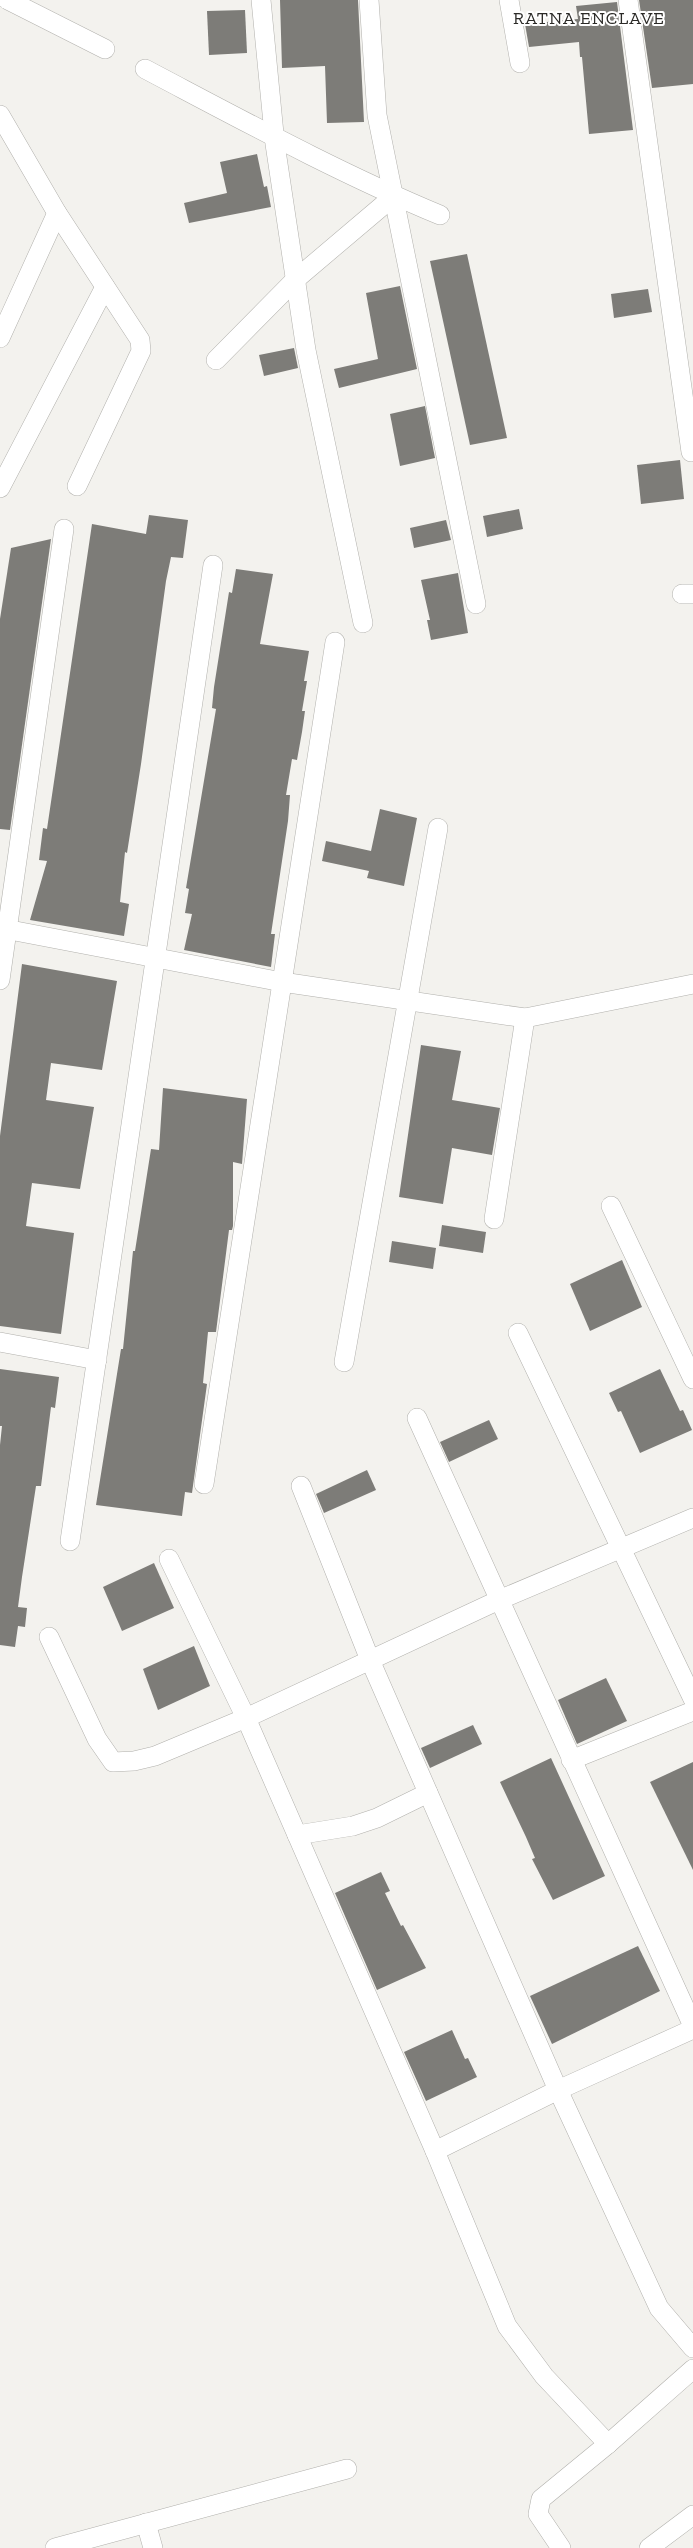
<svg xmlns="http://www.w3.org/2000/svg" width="693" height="2548" viewBox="0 0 693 2548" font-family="'Zilla Slab',serif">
<rect width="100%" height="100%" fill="#f3f2ee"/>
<g fill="#7d7c78">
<polygon points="280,0 358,0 364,122 327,123 325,66 282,68"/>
<polygon points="639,0 693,0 693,84 652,88"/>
<polygon points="617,2 633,130 589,134 582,57 580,57 579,42 529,47 525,24 578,19 576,6"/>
<polygon points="245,10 247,53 209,55 207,11"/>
<polygon points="257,154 264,187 267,186 271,207 189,223 184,203 227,193 220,162"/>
<polygon points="467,254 507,438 470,445 430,261"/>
<polygon points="400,286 417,369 339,388 334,369 378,359 366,293"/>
<polygon points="648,289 652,312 614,318 611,294"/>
<polygon points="294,348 298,368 264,376 259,355"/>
<polygon points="425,406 435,458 400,466 390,414"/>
<polygon points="680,460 684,499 641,504 637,465"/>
<polygon points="519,509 523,529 487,537 483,516"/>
<polygon points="149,515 188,520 183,558 171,557 166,581 141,764 127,853 125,852 120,902 129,904 124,936 30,920 47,861 39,860 43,828 47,829 92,524 146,534"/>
<polygon points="446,520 451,540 414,548 410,528"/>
<polygon points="51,539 10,830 0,829 0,619 11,548"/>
<polygon points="236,569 273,574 260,644 309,651 304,681 307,681 302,711 305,711 302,732 297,760 292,759 286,795 290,795 288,821 271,934 275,934 271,967 184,950 192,914 185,913 189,889 186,888 216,709 212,708 214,687 229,592 232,593"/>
<polygon points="458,573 468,633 431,640 427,620 430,620 421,580"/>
<polygon points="380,809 417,818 404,886 367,878 369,871 322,861 326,841 371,851"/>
<polygon points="22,964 117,981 102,1070 51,1063 46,1100 94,1107 80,1189 32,1183 26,1226 74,1233 61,1334 0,1326 0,1136"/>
<polygon points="421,1045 461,1051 452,1100 500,1108 492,1155 452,1148 443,1204 399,1197"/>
<polygon points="163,1088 247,1099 242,1164 233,1162 233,1226 232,1230 229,1230 216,1332 208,1332 203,1383 207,1384 192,1493 185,1492 182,1516 96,1505 121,1349 123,1349 133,1251 135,1251 151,1149 159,1150"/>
<polygon points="442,1225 486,1232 483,1253 439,1246"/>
<polygon points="392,1241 436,1248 433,1269 389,1262"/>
<polygon points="622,1260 642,1307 590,1331 570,1284"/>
<polygon points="0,1369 59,1377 55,1408 51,1407 41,1486 36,1486 22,1577 18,1607 27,1608 25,1627 18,1626 15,1647 0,1645 0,1445 2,1426 0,1426"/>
<polygon points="660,1369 680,1411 683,1410 692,1430 640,1453 621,1411 618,1412 609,1393"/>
<polygon points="489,1420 498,1439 449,1462 440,1442"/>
<polygon points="367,1470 376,1490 324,1513 316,1494"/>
<polygon points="154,1563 174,1608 122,1631 103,1587"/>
<polygon points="194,1646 210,1686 158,1710 143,1669"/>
<polygon points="606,1678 627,1721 577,1744 558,1700"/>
<polygon points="473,1725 482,1744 430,1768 421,1748"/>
<polygon points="551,1758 605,1876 553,1900 532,1859 535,1858 526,1837 500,1782"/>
<polygon points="693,1762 693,1870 650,1782"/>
<polygon points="381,1872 390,1891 385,1893 401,1926 403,1925 426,1968 377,1990 335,1893"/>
<polygon points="638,1946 660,1991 552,2044 530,1996"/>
<polygon points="452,2030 465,2059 468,2058 477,2077 426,2101 404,2052"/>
</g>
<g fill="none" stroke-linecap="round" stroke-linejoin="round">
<g stroke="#b1b0ac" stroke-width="20">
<g id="minor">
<polyline points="8,0 105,49"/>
<polyline points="261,0 275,144 306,350 363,623"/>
<polyline points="369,0 377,115 476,604"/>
<polyline points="509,0 520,63"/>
<polyline points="628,0 691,452"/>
<path d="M145,69C242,120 339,173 440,215"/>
<polyline points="0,115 57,213 140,340 141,351 77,486"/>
<polyline points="0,338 57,213"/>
<polyline points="216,360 296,279 394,196"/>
<polyline points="0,488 105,287"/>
<polyline points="682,594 693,594"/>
<polyline points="0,928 282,982 525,1018 693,984"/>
<polyline points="0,980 64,529"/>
<polyline points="611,1206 693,1379"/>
<polyline points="494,1219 525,1018"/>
<polyline points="518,1333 693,1699"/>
<polyline points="0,1342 97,1360"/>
<polyline points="344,1362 438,828"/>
<polyline points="417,1418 693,2026"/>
<polyline points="204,1484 335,642"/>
<polyline points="301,1486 370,1660 558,2090 659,2308 693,2348"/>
<polyline points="70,1541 213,565"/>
<polyline points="169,1559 246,1718 435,2151 507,2326 544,2376 608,2444"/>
<polyline points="49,1637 97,1739 113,1762 134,1761 155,1756 246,1718 499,1600 693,1518"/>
<polyline points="571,1760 693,1711"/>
<polyline points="297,1835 353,1826 377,1818 428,1793"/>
<polyline points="435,2151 558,2090 693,2029"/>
<polyline points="146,2523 153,2548"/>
<polyline points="55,2548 347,2469"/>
<polyline points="561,2548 538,2514 541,2499 608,2444 693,2369"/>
<polyline points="649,2548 693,2515"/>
</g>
</g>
<use href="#minor" stroke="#fff" stroke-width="19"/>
</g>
<g text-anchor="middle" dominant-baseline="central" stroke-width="4" stroke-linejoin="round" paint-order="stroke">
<g font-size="18" letter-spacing="1" fill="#2b2a27" stroke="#fff">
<text x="589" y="18">RATNA ENCLAVE</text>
</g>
</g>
</svg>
